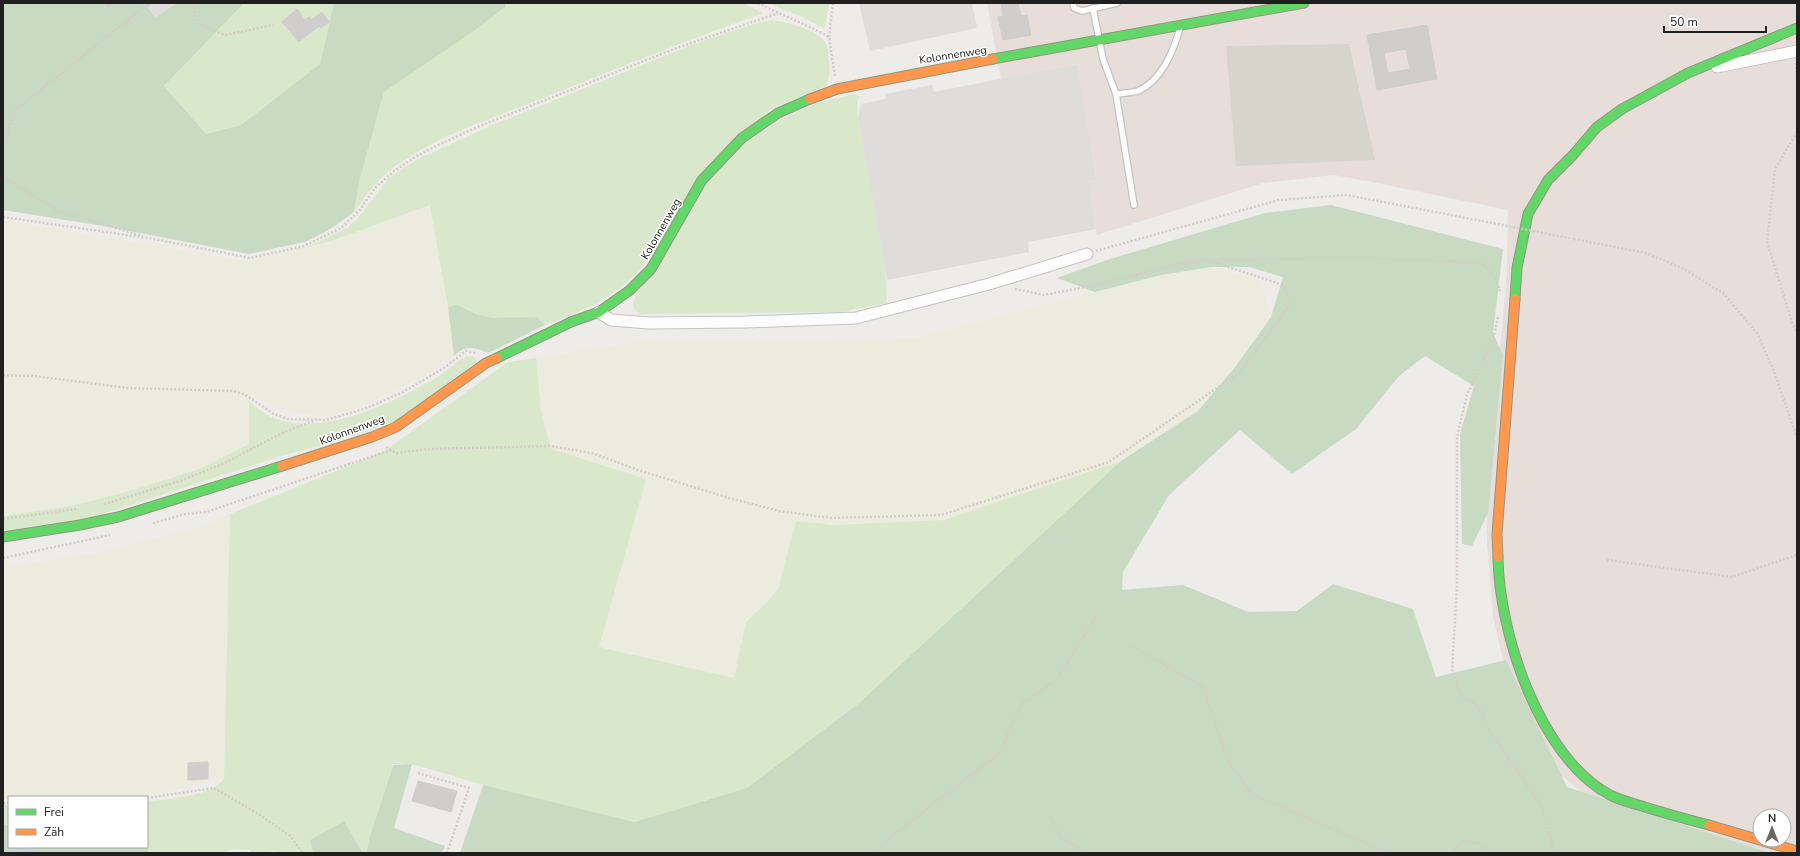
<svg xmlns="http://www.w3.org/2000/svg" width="1800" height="856" viewBox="0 0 1800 856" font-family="'Nunito Sans',sans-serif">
<rect width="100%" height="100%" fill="#edece9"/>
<path fill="#e7deda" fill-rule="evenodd" d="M987,3H1797V853H1760L1593,801L1553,769L1524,715L1502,655L1493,617L1487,541V493L1507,271L1508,210L1367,181L1334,175L1263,183L1097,235L1088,180L1096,178L1076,64L1001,80ZM1760,816H1784V840H1760Z"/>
<polygon fill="#d6d5cb" points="1349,44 1375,160 1236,166 1226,46"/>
<g fill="#ebecde">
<polygon points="431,205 444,280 454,356 428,374 396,390 363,406 330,416 290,413 272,407 255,396 249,401 249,444 202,468 134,490 70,506 3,516 3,220 247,261 331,241"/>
<polygon points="1211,267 1260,281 1271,317 1236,366 1198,411 1121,461 944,520 834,525 796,521 778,589 766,603 746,622 734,678 599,647 646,479 551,449 541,411 536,358 634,342 827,341 915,338 1161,275"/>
<polygon points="230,514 224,778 171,791 144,796 9,797 9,800 3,800 3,568 112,550 211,523"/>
</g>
<g fill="#d9e8cb">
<polygon points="244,3 334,3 320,64 241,125 206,134 164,86"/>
<path d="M505,3H743L763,13C685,41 608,72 531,103C484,121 435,137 394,167C377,179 366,196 354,212L359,182L384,92L474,31L505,7Z"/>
<polygon points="769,3 829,3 825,27 823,28 800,16 781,9"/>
<path d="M772,20C787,22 821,30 827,46C829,50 828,57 829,62C830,70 830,78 826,86L769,110L639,271C613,298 580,313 545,325L537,317C517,316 496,322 477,315C465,310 462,304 448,307L430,205L331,241L307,247L347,228L357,219L389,178L416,160L490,126L694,44L750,25Z"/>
<polygon points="854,94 860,96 857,102 858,117 885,268 887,303 841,312 641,314 635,311 633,304 636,295 711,180 744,144 780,120 814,104"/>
<path d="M467,356L474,357L478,361L396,421L331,443L285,455L93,517L3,531V516L70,506L134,490L202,468L249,444V401C256,406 263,414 271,417C322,438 390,404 434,379C446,372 455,363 467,356Z"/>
<path d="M536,358L541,411L551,449L646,479L599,647L734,678L746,622L766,603L778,589L796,521L834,525L944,520L1121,461L859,703L747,788L635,822L483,785L412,764H393L370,836L366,853H363L344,821L310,840L313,853H279L272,851L267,853H252L249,850L235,849L221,853H149L146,847H147V801C165,800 215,796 224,778L230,514L383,452L508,362Z"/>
<polygon points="3,805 9,805 9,826 3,824"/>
</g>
<g fill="#c8dac1">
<polygon points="3,3 153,3 148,7 155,17 177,3 244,3 164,86 206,134 241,125 320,64 334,3 505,3 505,7 474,31 384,92 359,182 354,212 332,228 308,241 249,254 109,227 3,210"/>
<polygon points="1331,205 1503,249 1493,333 1503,355 1488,513 1472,546 1462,544 1460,434 1474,386 1425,356 1399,376 1356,429 1292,474 1240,430 1169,495 1123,572 1122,590 1183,585 1248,612 1297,611 1333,584 1413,609 1436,677 1506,660 1567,787 1770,853 460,853 483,785 635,822 747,788 859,703 1121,461 1198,411 1236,366 1271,317 1283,277 1249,267 1211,267 1161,275 1095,292 1057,278 1110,259 1265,213"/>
<path d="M457,305L478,315L492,318L537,317L545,325L488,353C474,347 465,345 454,356L448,307Z"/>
<polygon points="412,764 394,828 445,846 442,853 366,853 370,836 393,765"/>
<polygon points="344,821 363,853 313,853 310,840"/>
<polygon points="3,824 9,826 9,847 146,847 149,853 3,853"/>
</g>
<g fill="#dedddc">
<polygon points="153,3 177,3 155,17 148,6"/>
<polygon points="859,3 972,3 977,28 870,51"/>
<polygon points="1077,64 1096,179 1088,180 1096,229 1028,242 1029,252 887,280 858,117 861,104 886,99 885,94 932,85 934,92"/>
</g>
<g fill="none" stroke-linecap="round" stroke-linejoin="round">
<g stroke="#c0d6de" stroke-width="4">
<polyline points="3,845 9,846"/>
<polyline points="13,847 42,853"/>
</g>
</g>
<g fill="#d0cecc" stroke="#d0cecb" fill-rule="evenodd">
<polygon points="105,3 115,3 108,8"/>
<polygon points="1001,3 1018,3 1021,16 1027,15 1031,35 1003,40 998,17 1003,16"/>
<polygon points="297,9 305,20 309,17 311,20 322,12 329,22 321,28 319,26 299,42 282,22"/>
<path d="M1427,25L1437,79L1377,90L1367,35ZM1406,49L1410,69L1388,73L1384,53Z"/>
<polygon points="208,762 208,779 188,780 188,763"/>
<polygon points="418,781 457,791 451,812 412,801"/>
</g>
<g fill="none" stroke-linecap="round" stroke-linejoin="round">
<g stroke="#c3c3c1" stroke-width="8">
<g id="lane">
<polyline points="1073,3 1074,8 1082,11 1117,3"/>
<polyline points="1093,8 1103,59 1116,94 1134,205"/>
<path d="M1116,94C1123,93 1132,93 1138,91C1162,80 1173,52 1180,28"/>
</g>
</g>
<g stroke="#c3c3c1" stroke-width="13">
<g id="street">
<polyline points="1717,67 1797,51"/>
<polyline points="599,312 611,320 649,323 745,322 856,318 989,284 1087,254"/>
</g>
</g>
<g stroke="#939683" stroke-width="11">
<g id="fast">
<polyline points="993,59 1304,3"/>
<polyline points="1515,299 1517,268 1528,214 1548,180 1573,155 1597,127 1622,109 1688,73 1797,28"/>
<polyline points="497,358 571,322 599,312 630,290 651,269 702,180 742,138 778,113 810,99"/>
<polyline points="3,537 80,525 118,517 282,466"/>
<path d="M1498,557C1499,633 1539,757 1610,795C1622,801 1636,804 1648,808C1668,814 1689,820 1709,825"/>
</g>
</g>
<g stroke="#939683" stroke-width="11">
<g id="slow">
<polyline points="810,99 837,89 993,59"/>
<polyline points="282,466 372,437 396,427 486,363 497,358"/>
<polyline points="1498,557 1497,534 1515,299"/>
<polyline points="1709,825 1797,851"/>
</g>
</g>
<g stroke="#d6cbc9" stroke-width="2.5" stroke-dasharray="2 2" stroke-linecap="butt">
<polyline points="193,3 196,23 225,35 273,25"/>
<path d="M758,3C781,15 806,24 829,37L835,76"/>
<polyline points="829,37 833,3"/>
<polyline points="1796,63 1797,77"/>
<polyline points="1797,132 1775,169 1767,242 1793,325 1797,332"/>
<polyline points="3,148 14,111 138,12 152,3"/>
<polyline points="3,177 59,211 143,236"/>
<polyline points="3,217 154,239 250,258 304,246 341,228 359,211 375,188 394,171 415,157 436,146 482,125 677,48 778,13"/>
<polyline points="1574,239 1646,253 1682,268 1723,293 1757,333 1774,371 1797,438"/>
<polyline points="1096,251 1279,200 1347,195 1482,221"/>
<path d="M1015,289L1044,295L1105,283L1178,264L1208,260L1348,258L1480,262C1490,271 1496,278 1500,291"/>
<polyline points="1498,317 1494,336 1467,395 1457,437 1457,585 1452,672 1462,696 1478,706 1491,733 1542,807 1554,853"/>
<polyline points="3,375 34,376 129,388 232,391 244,394 274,414 288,419 326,420 367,408 403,392 444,368 466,351 475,353"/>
<polyline points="386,447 396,453 428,449 550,446 592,453 638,470 729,498 779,511 831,518 941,515 1109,462 1239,373 1291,304 1283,285 1210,261"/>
<polyline points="104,504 183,480 225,463 280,434 313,421"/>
<polyline points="3,519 76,509"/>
<polyline points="153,523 186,514 206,512 391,450"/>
<polyline points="3,558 110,535"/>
<polyline points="1607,560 1732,577 1797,555"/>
<polyline points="1132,646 1203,687 1228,761 1252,794 1388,853"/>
<polyline points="418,773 469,788 447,853"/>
<polyline points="147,798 214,788 257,813 290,836 303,853"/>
<polyline points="3,803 9,803"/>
<polyline points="1050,816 1060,837 1088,853"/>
<polyline points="873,853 912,820 998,755 1022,704 1057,679 1098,613"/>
<polyline points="1451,853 1462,842 1481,843 1489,853"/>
</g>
<use href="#lane" stroke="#fcfcfc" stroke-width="5.5"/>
<use href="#street" stroke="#fcfcfc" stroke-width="11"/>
<use href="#fast" stroke="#63d668" stroke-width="9"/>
<use href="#slow" stroke="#ff974d" stroke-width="9"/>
<polyline stroke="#d6cbc9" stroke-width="2.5" stroke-dasharray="2 2" stroke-linecap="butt" points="1482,221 1574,239"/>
</g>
<g text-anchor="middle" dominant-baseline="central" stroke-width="3" stroke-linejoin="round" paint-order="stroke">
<g font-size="11" fill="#202020" stroke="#fff">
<text transform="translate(953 55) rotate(-9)">Kolonnenweg</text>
<text transform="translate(661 229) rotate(-60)">Kolonnenweg</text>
<text transform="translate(352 430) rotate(-20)">Kolonnenweg</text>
</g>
</g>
<rect width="1800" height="856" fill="none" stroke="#202020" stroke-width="8"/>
<rect x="8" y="796" width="140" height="52" fill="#ffffff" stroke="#a6a6a6"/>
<rect x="16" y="809" width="20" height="6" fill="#63d668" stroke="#a6a6a6"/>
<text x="44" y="816" font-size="12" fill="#202020">Frei</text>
<rect x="16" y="829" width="20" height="6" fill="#ff974d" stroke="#a6a6a6"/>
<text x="44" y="836" font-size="12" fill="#202020">Zäh</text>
<g transform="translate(1772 828)"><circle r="19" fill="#ffffff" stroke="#a6a6a6"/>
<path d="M0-3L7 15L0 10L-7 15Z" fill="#686766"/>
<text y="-6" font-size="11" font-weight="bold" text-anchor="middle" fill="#202020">N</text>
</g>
<path d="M1664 26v6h102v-6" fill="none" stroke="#202020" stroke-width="2"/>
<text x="1670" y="26" font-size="12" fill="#202020" stroke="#ffffff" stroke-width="3" paint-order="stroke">50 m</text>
</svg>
